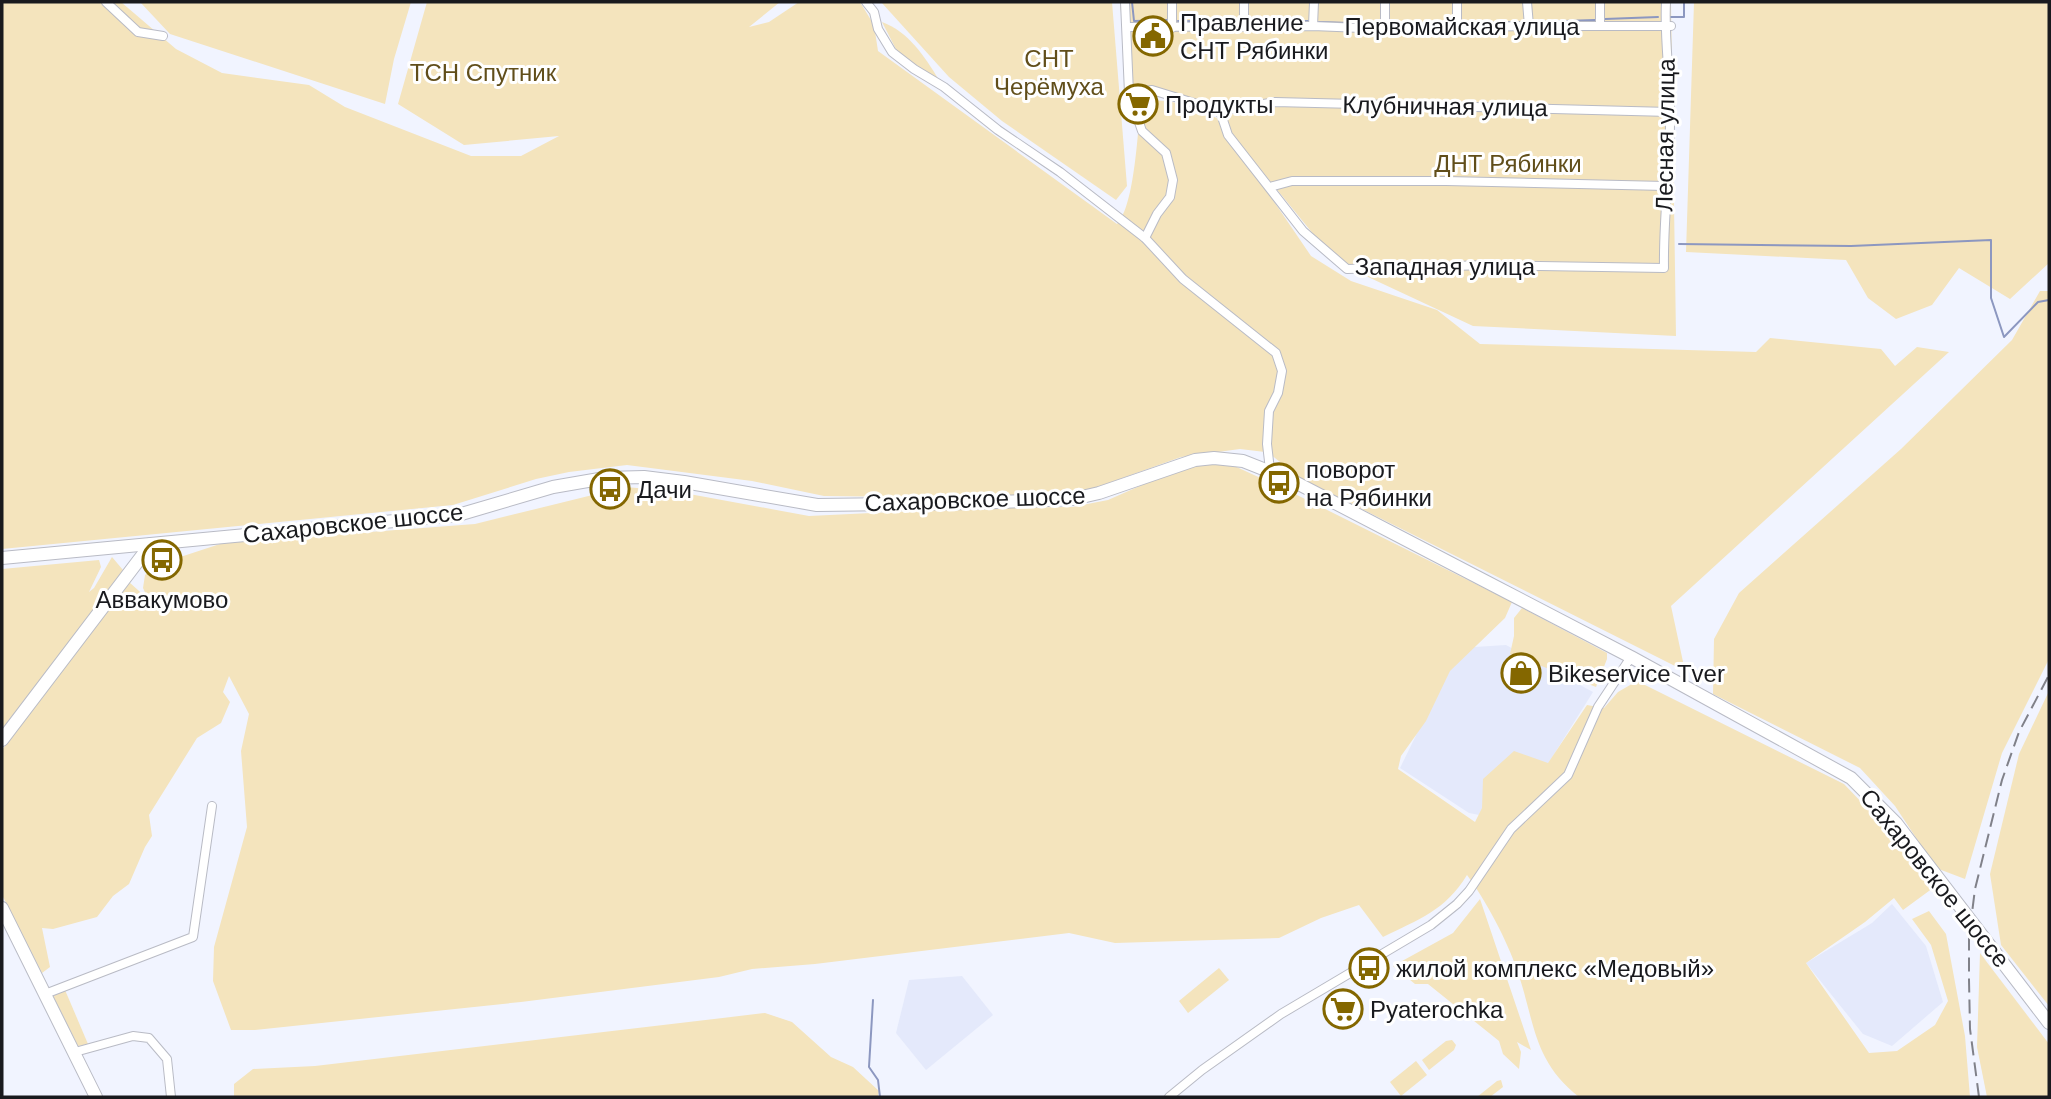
<svg xmlns="http://www.w3.org/2000/svg" width="2051" height="1099" viewBox="0 0 2051 1099" font-family="Helvetica,sans-serif">
<rect width="100%" height="100%" fill="#f1f4ff"/>
<g fill="#e4e9fb">
<polygon points="1506,645 1593,692 1546,767 1495,818 1469,813 1400,768 1459,648"/>
<polygon points="1892,904 1926,946 1943,1002 1892,1046 1863,1034 1806,963 1872,923"/>
<polygon points="962,976 993,1015 926,1070 896,1033 909,980"/>
</g>
<g fill="#f4e4bd">
<path d="M2,2H121L176,49L222,73L309,85L345,107L471,156H521L559,136L464,145L398,104L427,2H780L749,27L769,22L799,2H860L874,25L878,51L1117,224C1135,206 1138,127 1141,100L1170,101L1217,118L1311,256L1351,281L1437,310L1480,344L1756,352L1770,338L1881,349L1895,366L1917,347L1949,352L1671,606L1685,671L1300,478L1270,454C1265,421 1278,404 1284,374L1280,372L1276,392L1267,410L1265,452L1240,449L1181,457L1089,490L1061,495L907,497L824,496L752,481L627,465L569,472L536,479L453,505L2,549Z"/>
<polygon points="140,2 411,2 394,59 385,104 170,34"/>
<polygon points="881,2 1112,2 1127,186 1116,200 1002,121 949,77"/>
<polygon points="1120,2 1671,2 1676,336 1473,326 1336,262 1213,111 1152,92 1128,90"/>
<polygon points="1694,2 2049,2 2049,263 2010,299 1959,268 1932,305 1896,319 1868,298 1846,260 1686,252"/>
<path d="M882,22C908,31 925,57 939,80L900,57Z"/>
<polygon points="2040,291 2049,291 2049,659 2002,753 1965,879 1936,868 1895,806 1860,768 1713,694 1714,639 1739,593 1901,449 2012,340"/>
<path d="M1230,464L1291,492L1512,602L1505,618L1450,671L1426,721L1401,756L1398,769L1475,822L1482,808L1483,779L1514,751L1548,763L1587,705L1604,708L1618,692L1637,681L1844,784L1887,829L1933,888L1903,910L1894,898L1865,922L1806,963L1869,1053L1897,1051L1935,1025L1948,1001L1931,945L1912,919L1929,911L1946,934L1965,1036L1970,1097H1579C1532,1060 1535,1021 1517,970C1507,940 1486,901 1467,875C1445,911 1419,919 1383,937L1359,905L1321,918L1279,938L1115,943L1069,933L815,964L752,969L719,977L521,1002L255,1030H231L213,981L214,947L247,827L241,751L249,714L229,676L223,692L230,702L221,723L197,738L149,815L152,836L145,847L129,884L113,896L97,917L53,929L42,928L50,967L42,973L2,895V750L129,582L148,599L143,588L145,575L156,565L223,543L475,524L625,487L673,491L809,516L975,508L1072,507L1108,500L1176,470L1203,465Z"/>
<polygon points="112,557 123,570 2,731 2,569 99,560 101,567 89,592 94,588"/>
<polygon points="1522,608 1607,653 1607,659 1596,687 1510,654 1514,636 1514,618"/>
<polygon points="2049,691 2049,1006 2001,945 1990,874 2019,754"/>
<polygon points="1480,899 1531,1050 1517,1042 1521,1052 1519,1069 1503,1054 1499,1041 1428,984 1415,984 1393,966 1453,933"/>
<polygon points="1980,953 2049,1044 2049,1097 1987,1097 1977,1047"/>
<polygon points="1219,968 1229,980 1188,1013 1179,1001"/>
<polygon points="65,990 88,1044 78,1046 53,996"/>
<polygon points="765,1013 792,1022 831,1057 853,1067 879,1091 878,1097 234,1097 234,1084 253,1069 315,1066"/>
<polygon points="1452,1040 1456,1045 1454,1050 1429,1070 1422,1060 1446,1041"/>
<polygon points="1416,1061 1427,1075 1401,1096 1390,1082"/>
<polygon points="1501,1080 1503,1087 1490,1097 1477,1097 1497,1081"/>
</g>
<g fill="none" stroke-linecap="round" stroke-linejoin="round">
<g stroke="#8c97c0" stroke-width="2">
<polyline points="1132,2 1134,21 1167,20"/>
<polyline points="1668,17 1684,17 1684,2"/>
<polyline points="1605,19 1658,17"/>
<polyline points="1178,21 1237,22"/>
<polyline points="1249,22 1309,21"/>
<polyline points="1319,22 1379,24"/>
<polyline points="1533,22 1595,20"/>
<polyline points="1390,23 1452,23"/>
<polyline points="1461,23 1524,22"/>
<polyline points="1679,244 1851,246 1991,240 1991,298 2004,337 2038,302 2049,300"/>
<polyline points="873,1000 869,1067 878,1080 880,1097"/>
</g>
<g stroke="#b9bbc5" stroke-width="10">
<g id="street">
<polyline points="106,2 138,32 163,36"/>
<polyline points="866,2 874,12 878,29 892,52 914,69 944,87 998,130 1060,172 1145,238 1183,279 1276,353 1282,371 1278,393 1269,411 1267,444 1270,470"/>
<polyline points="1125,2 1129,93 1142,131 1166,153 1173,180 1170,197 1157,214 1145,238"/>
<polyline points="1172,2 1172,28"/>
<polyline points="1244,2 1244,27"/>
<polyline points="1527,2 1529,26"/>
<polyline points="1313,26 1314,2"/>
<polyline points="1600,26 1600,2"/>
<polyline points="1128,27 1313,26 1385,29 1529,26 1671,26"/>
<polyline points="1457,27 1457,2"/>
<polyline points="1385,29 1385,2"/>
<polyline points="1129,93 1152,90 1220,111 1275,102 1670,112"/>
<path d="M1220,111L1228,135L1303,231L1347,269L1487,265L1664,268C1663,216 1671,163 1670,111C1670,74 1664,38 1666,2"/>
<polyline points="1270,187 1292,181 1446,181 1665,186"/>
<polyline points="45,994 193,937 212,806"/>
<polyline points="75,1052 133,1036 149,1038 167,1059 171,1097"/>
<polyline points="1169,1097 1202,1070 1281,1014 1431,925 1457,904 1469,891 1511,829 1568,775 1598,707 1631,657"/>
</g>
</g>
<g stroke="#b9bbc5" stroke-width="14">
<g id="secondary">
<polyline points="2,558 458,515 553,487 605,478 644,477 684,482 817,505 975,503 1073,499 1099,493 1195,460 1214,458 1243,461 1291,480 1485,581 1631,657 1851,778 1896,823 2049,1023"/>
<polyline points="2,740 151,544"/>
<polyline points="2,908 96,1097"/>
</g>
</g>
<use href="#street" stroke="#fff" stroke-width="8"/>
<use href="#secondary" stroke="#fff" stroke-width="12"/>
<polyline stroke="#808189" stroke-width="2" stroke-dasharray="14 7" stroke-linecap="butt" points="1979,1097 1970,1029 1969,980 1969,937 1975,889 2002,780 2019,732 2049,675"/>
</g>
<defs>
<g id="civic-ring" transform="scale(2.0125)"><circle r="9.5" fill="#fff" stroke="#846700" stroke-width="1.5"/><path d="M-.6-6.5H3V-4.5H.6V-3L4-1V1h2V6H-6V1h2V-1L-.6-3ZM-1.2 2.5V6h2.4V2.5Z" fill="#846700"/></g>
<g id="supermarket-ring" transform="scale(2.0125)"><circle r="9.5" fill="#fff" stroke="#846700" stroke-width="1.5"/><path d="M-6-5.5h2.5l.6 2H6L4.5 2H-2.5L-4.4-4H-6ZM-1.5 3.2a1.3 1.3 0 1 0 .1 0ZM3 3.2a1.3 1.3 0 1 0 .1 0Z" fill="#846700"/></g>
<g id="bus-ring" transform="scale(2.0125)"><circle r="9.5" fill="#fff" stroke="#846700" stroke-width="1.5"/><path d="M-5-6H5V4H4V6H2V4H-2V6H-4V4H-5ZM-3.5-4V0h7V-4ZM-3.5 1.2v1.5H-2V1.2ZM2 1.2v1.5H3.5V1.2Z" fill="#846700"/></g>
<g id="shop-ring" transform="scale(2.0125)"><circle r="9.5" fill="#fff" stroke="#846700" stroke-width="1.5"/><path d="M-5-2.5h2.3a2.7 3.5 0 0 1 5.4 0H5L5.5 6h-11ZM-1.5-2.5h3a1.5 2.3 0 0 0-3 0Z" fill="#846700"/></g>
</defs>
<g fill-rule="evenodd">
<use href="#civic-ring" x="1153" y="36"/>
<use href="#supermarket-ring" x="1138" y="104"/>
<use href="#bus-ring" x="1279" y="483"/>
<use href="#bus-ring" x="610" y="489"/>
<use href="#bus-ring" x="162" y="560"/>
<use href="#shop-ring" x="1521" y="673"/>
<use href="#bus-ring" x="1369" y="968"/>
<use href="#supermarket-ring" x="1343" y="1009"/>
</g>
<g text-anchor="middle" dominant-baseline="central" stroke-width="6" stroke-linejoin="round" paint-order="stroke">
<g font-size="24" fill="#191a1e" stroke="#fff" text-anchor="start">
<text x="1180" y="22">Правление<tspan x="1180" dy="28">СНТ Рябинки</tspan></text>
<text x="1165" y="104">Продукты</text>
<text x="1306" y="469">поворот<tspan x="1306" dy="28">на Рябинки</tspan></text>
<text x="637" y="489">Дачи</text>
<text x="162" y="599" text-anchor="middle">Аввакумово</text>
<text x="1548" y="673">Bikeservice Tver</text>
<text x="1396" y="968">жилой комплекс «Медовый»</text>
<text x="1370" y="1009">Pyaterochka</text>
</g>
<g font-size="24" fill="#191a1e" stroke="#fff">
<text x="1462" y="26">Первомайская улица</text>
<text transform="translate(1445 106) rotate(1)">Клубничная улица</text>
<text transform="translate(1665 135) rotate(-89)">Лесная улица</text>
<text x="1445" y="266">Западная улица</text>
<text transform="translate(975 499) rotate(-2)">Сахаровское шоссе</text>
<text transform="translate(353 523) rotate(-6)">Сахаровское шоссе</text>
<text transform="translate(1935 878) rotate(51)">Сахаровское шоссе</text>
</g>
<g font-size="24" fill="#614e1a" stroke="#fff">
<text x="1049" y="58">СНТ<tspan x="1049" dy="28">Черёмуха</tspan></text>
<text x="483" y="72">ТСН Спутник</text>
<text x="1508" y="163">ДНТ Рябинки</text>
</g>
</g>
<rect width="2051" height="1099" fill="none" stroke="#191a1e" stroke-width="7"/>
</svg>
